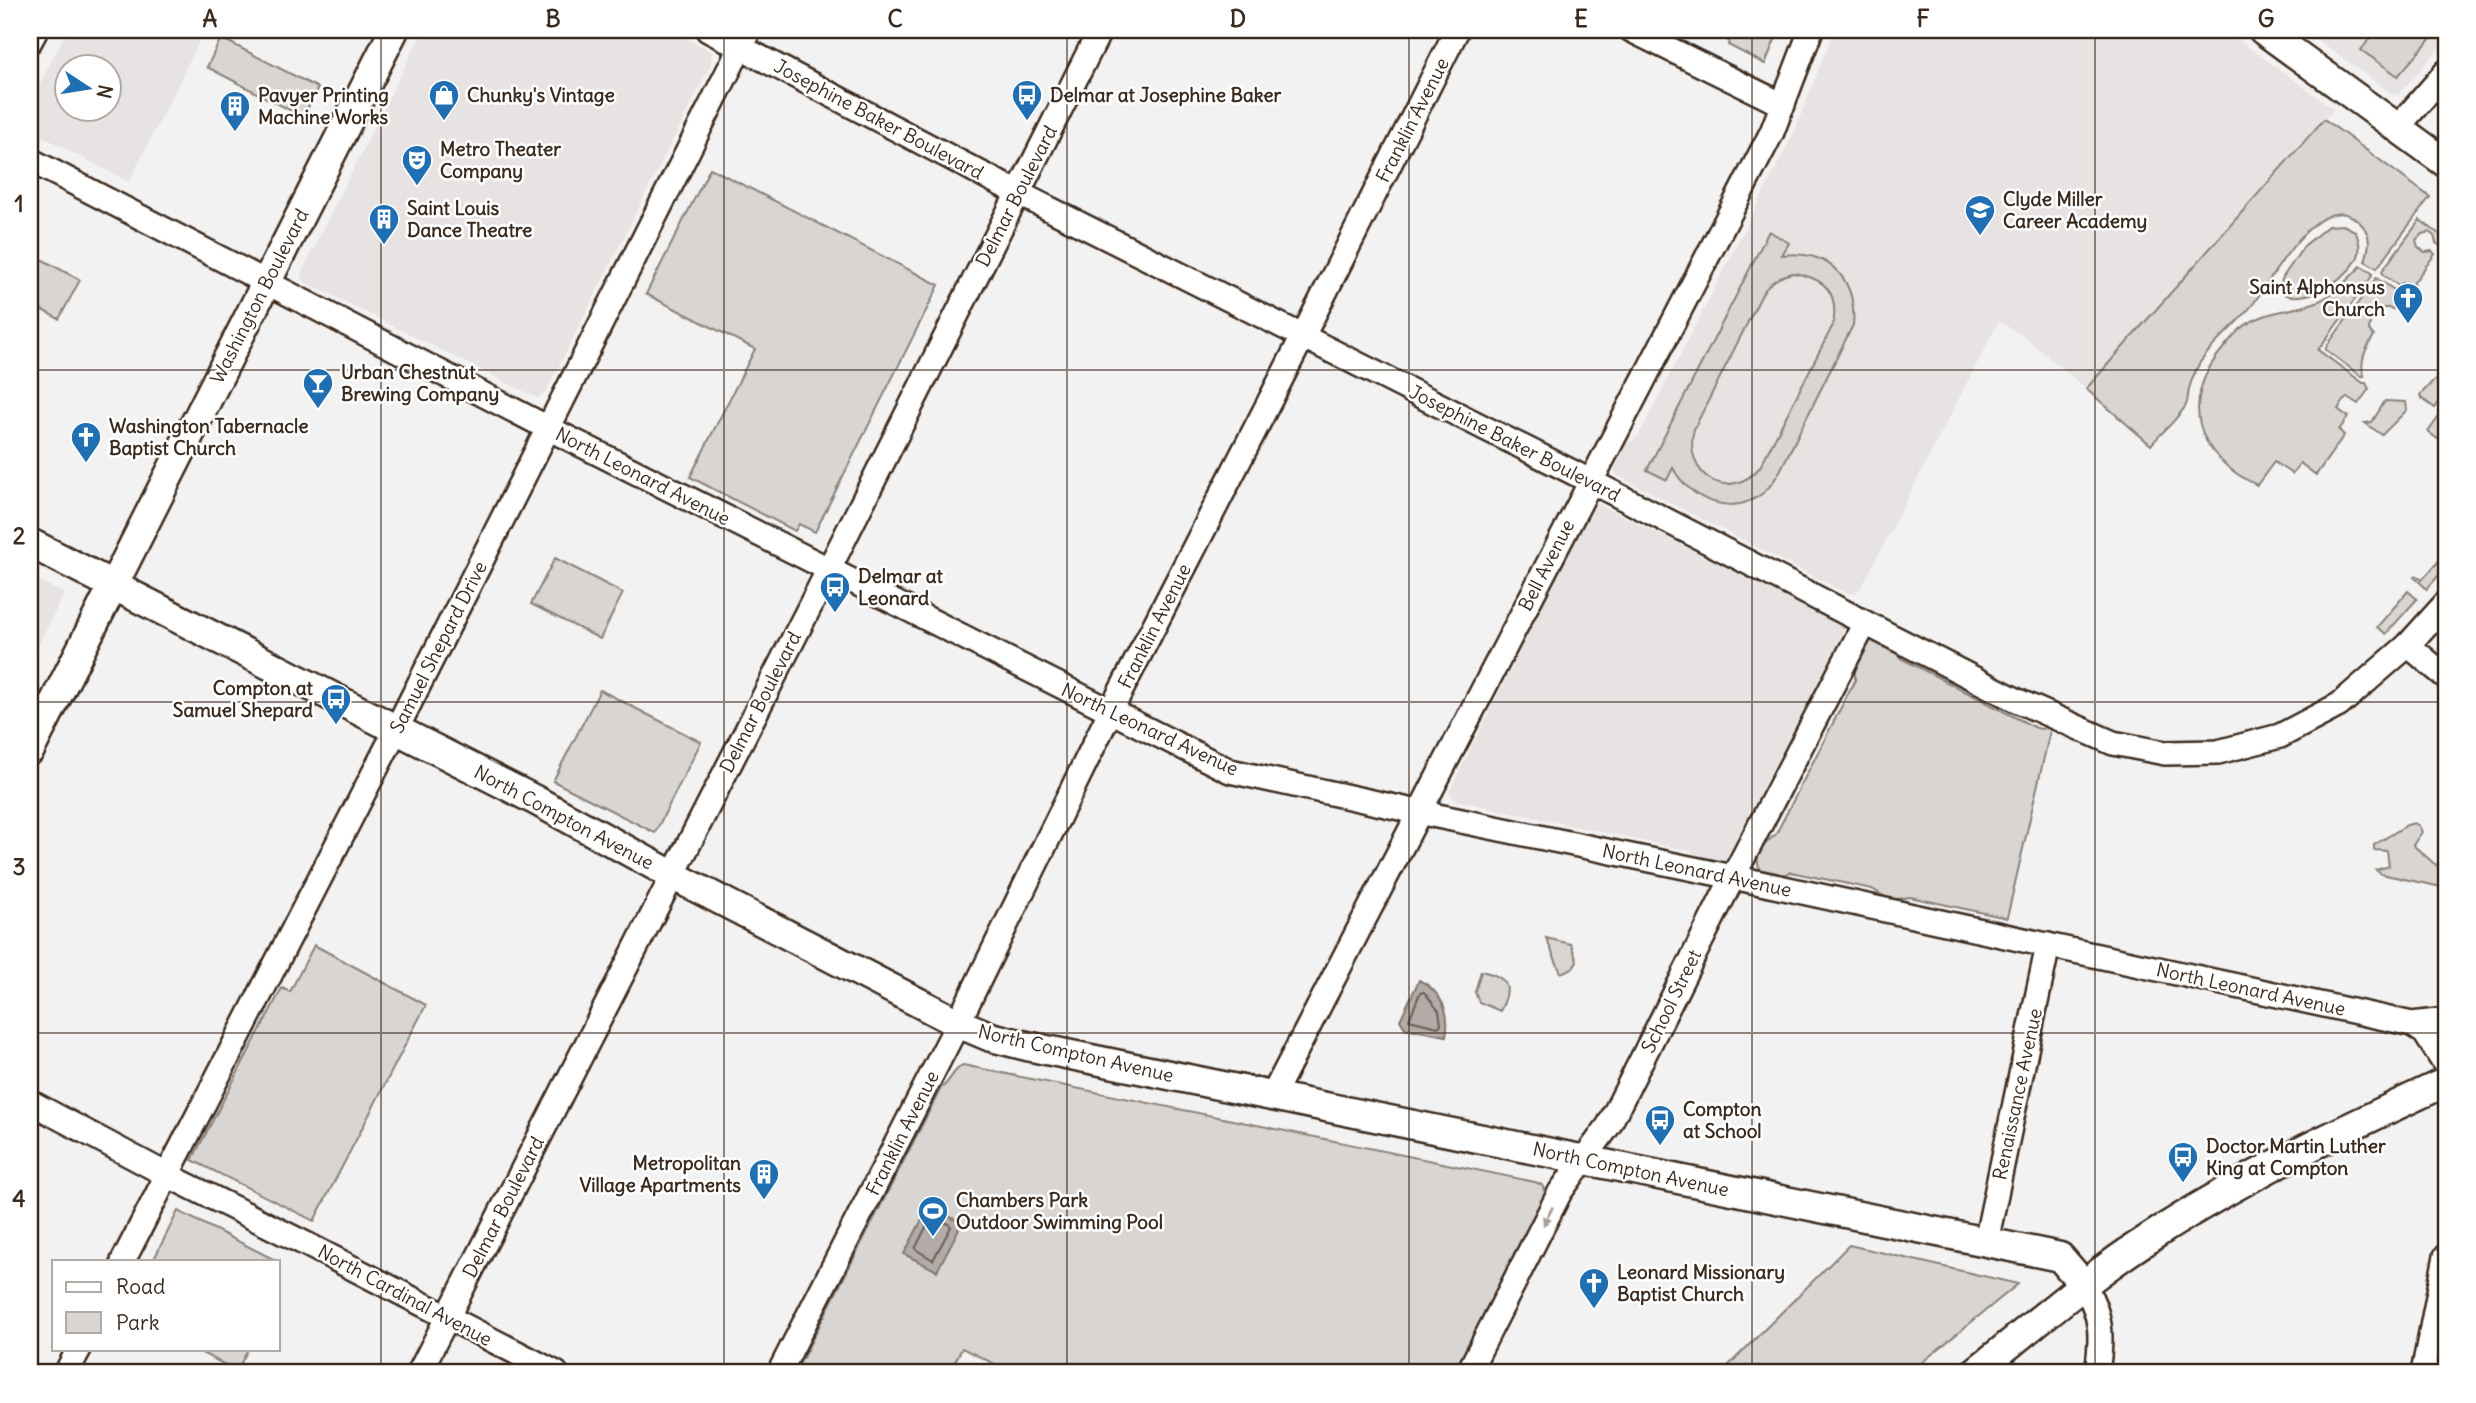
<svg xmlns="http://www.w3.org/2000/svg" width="2476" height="1403" viewBox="0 0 2476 1403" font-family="Delius,sans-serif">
<rect width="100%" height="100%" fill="#f3f2f2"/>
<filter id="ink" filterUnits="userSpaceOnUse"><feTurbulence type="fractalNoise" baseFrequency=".0143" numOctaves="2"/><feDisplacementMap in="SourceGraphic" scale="14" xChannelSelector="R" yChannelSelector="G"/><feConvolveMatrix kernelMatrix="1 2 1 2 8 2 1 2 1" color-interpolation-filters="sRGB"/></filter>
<g filter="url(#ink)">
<g fill="#e6e3e2" fill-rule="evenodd">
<path d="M67,30H205L129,182L30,130V104ZM108,66V108H66V66Z"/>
<polygon points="423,30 671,30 712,52 710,66 546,392 537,398 305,282 301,277 301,273"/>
<polygon points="1834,30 2225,30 2334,109 2086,389 2028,340 1999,321 1861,588 1854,594 1846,593 1618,476 1614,472 1623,446 1638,437 1793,135"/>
<polygon points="2304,30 2446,30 2446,41 2398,95 2391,93"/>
<polygon points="1599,504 1825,617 1835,618 1844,622 1843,633 1725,860 1718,862 1705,860 1690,851 1455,800 1449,792 1589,512"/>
<polygon points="30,576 64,594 30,662"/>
</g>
<g fill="#d8d5d2" stroke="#8a8078" stroke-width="2" fill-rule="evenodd">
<polygon points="1698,30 1779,30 1765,64 1728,45 1729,41 1721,37 1719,40"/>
<polygon points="2377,30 2438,30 2398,76 2361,50"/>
<polygon points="221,38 318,88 303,117 207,67"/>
<path d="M2324,119L2430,197L2377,268L2365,261C2369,248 2372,238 2363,226C2323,178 2272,280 2253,304C2236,326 2214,341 2199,364C2195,372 2191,381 2189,389C2188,394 2188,401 2186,405C2178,419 2161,433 2151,445L2086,389Z"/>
<polygon points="710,168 939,285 815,532 799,524 795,531 690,477 755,349 646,294"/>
<polygon points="2420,220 2446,239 2441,246 2436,243 2434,236 2429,232 2422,234 2416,240 2418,247 2425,252 2432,251 2435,254 2409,289 2402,283 2399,286 2383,275 2382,271"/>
<path d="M2343,225L2355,231C2359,239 2361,248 2358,257C2348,279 2306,304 2284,294L2280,286L2283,277L2304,246L2328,226Z"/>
<path d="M1769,231L1789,243L1782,255C1829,249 1857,279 1853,325L1780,471C1775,479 1771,487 1763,493C1732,518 1690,500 1673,468L1667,480L1647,470ZM1793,273C1825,278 1839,292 1833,325L1760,467C1729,504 1682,476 1694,429L1763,292C1772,281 1779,276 1793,273Z"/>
<polygon points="30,253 80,280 59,319 30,304"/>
<path d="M2361,266L2372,273V276L2318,350L2363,383H2366L2369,389L2358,404L2347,397L2338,409L2348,417L2339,430L2344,435L2316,475L2300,463L2292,474L2274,462L2257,485C2195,457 2178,399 2225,346C2231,339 2238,329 2247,324C2269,310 2296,311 2319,301C2336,293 2348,279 2361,266Z"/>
<path d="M2376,278L2396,291V294L2401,298L2393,309C2377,305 2370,314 2369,330L2374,336C2366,348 2359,361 2364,376H2361L2326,350V347Z"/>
<polygon points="2434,380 2441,382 2446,380 2446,393 2435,408 2421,398 2420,395"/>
<polygon points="2385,401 2406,402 2407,410 2382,435 2365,423 2372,422"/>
<polygon points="2446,407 2446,436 2442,442 2428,432"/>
<polygon points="2446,553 2446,567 2427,589 2414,577 2416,575 2422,580"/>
<polygon points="555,558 623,593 600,639 531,604"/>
<polygon points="2408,591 2417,599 2386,634 2377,627"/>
<path d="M1871,640C1884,640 1894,650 1902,659L2034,727L2040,729L2051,727L2007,918L1910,897L1890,900L1872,889L1791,872C1787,873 1784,875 1781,876C1764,880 1751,864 1761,850C1765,843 1771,839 1776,834L1855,680V665Z"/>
<polygon points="600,690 701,742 655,833 553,781"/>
<polygon points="2414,823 2419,826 2422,832 2413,845 2446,874 2446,888 2381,874 2376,870 2389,866 2387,851 2374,850 2374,845 2407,825"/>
<polygon points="1546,938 1571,944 1577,961 1573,968 1561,973"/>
<polygon points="314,945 426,1005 314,1221 192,1160 282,988 290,992"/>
<path d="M1481,971C1508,977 1513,986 1500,1011L1479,1002L1475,992Z"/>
<path d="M963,1065L1535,1182L1542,1185L1546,1195L1457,1373H1013L962,1348L949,1373H795L941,1088C951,1082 952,1070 963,1065Z"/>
<polygon points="178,1211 277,1261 153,1261"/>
<polygon points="1849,1245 2018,1284 1909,1373 1721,1373"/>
<polygon points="194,1349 248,1349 237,1371"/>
</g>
<g fill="#b2aba7" stroke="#827770" stroke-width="2">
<path d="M1419,980C1441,991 1451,1013 1446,1036L1405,1028L1400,1020Z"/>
<polygon points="929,1206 962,1223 937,1271 904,1254"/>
</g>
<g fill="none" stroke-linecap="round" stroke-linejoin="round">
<g stroke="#6b5e55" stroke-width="2">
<polygon points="1424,992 1439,1011 1441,1024 1438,1027 1409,1020 1420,993"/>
<polygon points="931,1217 949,1224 951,1227 933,1260 915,1249"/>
</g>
<g stroke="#3b2a1e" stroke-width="28">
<g id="minor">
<polyline points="708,30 1018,193 1590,481 1883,632 2016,700 2113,743 2165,753 2218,752 2280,736 2339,705 2408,645 2446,603"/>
<polyline points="1631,30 1783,105"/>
<polyline points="30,41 36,30"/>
<polyline points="2398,127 2446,72"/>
<polyline points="30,160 548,428 1230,771 1418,812 1733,877 2412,1024 2446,1020"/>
<polyline points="2408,645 2446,677"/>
<polyline points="2412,1024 2425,1033 2446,1066"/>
<polyline points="1272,1097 1772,132 1811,30"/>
<polyline points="30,1102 167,1175 308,1245 556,1373"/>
<polyline points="1986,1242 2048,945"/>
<polyline points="123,1261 397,728 749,30"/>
<path d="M2084,1285C2103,1317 2102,1337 2097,1373"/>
<polyline points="66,1373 79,1349"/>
<polyline points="419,1373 829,569 1100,30"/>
<polyline points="779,1373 958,1023 1110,712 1303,336 1457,30"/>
<polyline points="1468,1373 1560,1192 1609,1125 1733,877 1865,623"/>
<polyline points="2423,1373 2446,1256"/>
</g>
</g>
<g stroke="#3b2a1e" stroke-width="33">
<g id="major">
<polyline points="2263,30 2446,163"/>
<polyline points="30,543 535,800 672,875 958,1023 991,1037 1027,1046 2060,1257 2084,1285"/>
<polyline points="30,750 394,30"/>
<path d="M1974,1373C2032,1327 2088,1277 2151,1237C2244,1176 2345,1129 2446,1082"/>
</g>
</g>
<use href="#minor" stroke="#fff" stroke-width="23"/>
<use href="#major" stroke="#fff" stroke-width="28"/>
</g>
<defs><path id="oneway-solid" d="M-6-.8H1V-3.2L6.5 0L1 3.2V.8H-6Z" transform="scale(1.75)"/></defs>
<use fill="#a79f9a" href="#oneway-solid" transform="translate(1548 1216) rotate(117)"/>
</g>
<path fill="none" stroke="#3b2a1e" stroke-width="2" stroke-opacity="0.55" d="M381,30V1373M724,30V1373M1067,30V1373M1409,30V1373M1752,30V1373M2095,30V1373M30,370H2446M30,702H2446M30,1033H2446"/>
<defs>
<g id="shop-pin" transform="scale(1.575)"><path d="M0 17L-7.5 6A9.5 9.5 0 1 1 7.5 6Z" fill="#1f6fb2" stroke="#fff"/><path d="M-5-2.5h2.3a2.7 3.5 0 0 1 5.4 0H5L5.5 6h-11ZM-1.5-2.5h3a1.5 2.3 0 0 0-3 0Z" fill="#fff"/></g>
<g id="bus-pin" transform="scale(1.575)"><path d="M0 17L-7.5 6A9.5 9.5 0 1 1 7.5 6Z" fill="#1f6fb2" stroke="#fff"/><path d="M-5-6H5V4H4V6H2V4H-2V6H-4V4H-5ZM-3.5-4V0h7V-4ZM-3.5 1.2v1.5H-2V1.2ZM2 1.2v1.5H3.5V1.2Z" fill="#fff"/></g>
<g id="building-pin" transform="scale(1.575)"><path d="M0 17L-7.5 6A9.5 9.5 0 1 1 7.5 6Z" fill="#1f6fb2" stroke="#fff"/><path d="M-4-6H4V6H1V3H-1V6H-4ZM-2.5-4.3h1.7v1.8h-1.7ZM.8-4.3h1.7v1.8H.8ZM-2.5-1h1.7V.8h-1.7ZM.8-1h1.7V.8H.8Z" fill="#fff"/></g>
<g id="theatre-pin" transform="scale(1.575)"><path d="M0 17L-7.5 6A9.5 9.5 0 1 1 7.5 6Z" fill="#1f6fb2" stroke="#fff"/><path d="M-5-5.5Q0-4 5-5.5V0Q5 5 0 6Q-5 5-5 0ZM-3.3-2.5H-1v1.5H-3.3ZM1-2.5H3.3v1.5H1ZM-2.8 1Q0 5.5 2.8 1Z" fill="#fff"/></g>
<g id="school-pin" transform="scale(1.575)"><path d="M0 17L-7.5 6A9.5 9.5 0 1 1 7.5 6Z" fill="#1f6fb2" stroke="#fff"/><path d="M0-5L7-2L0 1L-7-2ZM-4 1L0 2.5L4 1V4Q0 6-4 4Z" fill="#fff"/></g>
<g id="church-pin" transform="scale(1.575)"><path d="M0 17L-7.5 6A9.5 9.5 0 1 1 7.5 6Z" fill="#1f6fb2" stroke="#fff"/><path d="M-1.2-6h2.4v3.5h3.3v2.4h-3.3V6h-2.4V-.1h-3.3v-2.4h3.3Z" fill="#fff"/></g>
<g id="bar-pin" transform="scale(1.575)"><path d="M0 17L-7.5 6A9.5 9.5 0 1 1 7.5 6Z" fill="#1f6fb2" stroke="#fff"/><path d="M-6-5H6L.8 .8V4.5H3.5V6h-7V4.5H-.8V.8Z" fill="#fff"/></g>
<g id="stadium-pin" transform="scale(1.575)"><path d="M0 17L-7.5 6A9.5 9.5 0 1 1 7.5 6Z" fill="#1f6fb2" stroke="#fff"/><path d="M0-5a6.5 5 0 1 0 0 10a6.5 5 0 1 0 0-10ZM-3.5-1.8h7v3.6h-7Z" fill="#fff"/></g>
</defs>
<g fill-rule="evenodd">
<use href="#shop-pin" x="444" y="95"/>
<use href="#bus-pin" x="1027" y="95"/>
<use href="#building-pin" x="235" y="106"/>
<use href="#theatre-pin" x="417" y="160"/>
<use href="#school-pin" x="1980" y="210"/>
<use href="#building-pin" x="384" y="219"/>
<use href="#church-pin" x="2408" y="298"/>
<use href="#bar-pin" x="318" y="383"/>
<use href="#church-pin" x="86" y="437"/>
<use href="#bus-pin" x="835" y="587"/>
<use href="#bus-pin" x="336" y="699"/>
<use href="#bus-pin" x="1660" y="1120"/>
<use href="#bus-pin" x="2183" y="1157"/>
<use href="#building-pin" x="764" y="1174"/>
<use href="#stadium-pin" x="933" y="1211"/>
<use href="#church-pin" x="1594" y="1283"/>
</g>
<g text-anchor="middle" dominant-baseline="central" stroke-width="5" stroke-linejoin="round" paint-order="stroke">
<g font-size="19" font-weight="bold" fill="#3b2a1e" stroke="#fff" text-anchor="start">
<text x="258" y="95">Pavyer Printing<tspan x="258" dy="22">Machine Works</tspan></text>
<text x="467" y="95">Chunky's Vintage</text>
<text x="1050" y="95">Delmar at Josephine Baker</text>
<text x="440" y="149">Metro Theater<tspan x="440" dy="22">Company</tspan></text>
<text x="2003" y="199">Clyde Miller<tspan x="2003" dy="22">Career Academy</tspan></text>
<text x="407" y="208">Saint Louis<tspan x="407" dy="22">Dance Theatre</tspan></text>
<text x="2385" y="287" text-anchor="end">Saint Alphonsus<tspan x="2385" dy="22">Church</tspan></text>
<text x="341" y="372">Urban Chestnut<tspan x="341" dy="22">Brewing Company</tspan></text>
<text x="109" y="426">Washington Tabernacle<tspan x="109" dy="22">Baptist Church</tspan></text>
<text x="858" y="576">Delmar at<tspan x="858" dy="22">Leonard</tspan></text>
<text x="313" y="688" text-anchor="end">Compton at<tspan x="313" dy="22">Samuel Shepard</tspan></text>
<text x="1683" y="1109">Compton<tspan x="1683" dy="22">at School</tspan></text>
<text x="2206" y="1146">Doctor Martin Luther<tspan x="2206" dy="22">King at Compton</tspan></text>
<text x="741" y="1163" text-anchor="end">Metropolitan<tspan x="741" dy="22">Village Apartments</tspan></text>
<text x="956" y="1200">Chambers Park<tspan x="956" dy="22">Outdoor Swimming Pool</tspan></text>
<text x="1617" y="1272">Leonard Missionary<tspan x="1617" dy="22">Baptist Church</tspan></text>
</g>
<g font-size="19" fill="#3b2a1e" stroke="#fff">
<text transform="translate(879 119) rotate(28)">Josephine Baker Boulevard</text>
<text transform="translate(1412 120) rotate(-63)">Franklin Avenue</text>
<text transform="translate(1016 196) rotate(-63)">Delmar Boulevard</text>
<text transform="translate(259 296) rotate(-63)">Washington Boulevard</text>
<text transform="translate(1515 443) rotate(27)">Josephine Baker Boulevard</text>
<text transform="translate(643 476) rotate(27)">North Leonard Avenue</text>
<text transform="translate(1546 565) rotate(-63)">Bell Avenue</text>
<text transform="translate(1154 626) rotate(-63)">Franklin Avenue</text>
<text transform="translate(438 647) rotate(-63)">Samuel Shepard Drive</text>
<text transform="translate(760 702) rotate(-63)">Delmar Boulevard</text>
<text transform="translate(1150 729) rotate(25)">North Leonard Avenue</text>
<text transform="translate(564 817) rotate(28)">North Compton Avenue</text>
<text transform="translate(1697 870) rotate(12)">North Leonard Avenue</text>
<text transform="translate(2251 989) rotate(12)">North Leonard Avenue</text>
<text transform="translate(1671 1001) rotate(-64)">School Street</text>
<text transform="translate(1076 1053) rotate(13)">North Compton Avenue</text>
<text transform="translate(2017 1094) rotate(-78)">Renaissance Avenue</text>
<text transform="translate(902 1133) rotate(-63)">Franklin Avenue</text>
<text transform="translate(1631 1169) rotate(12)">North Compton Avenue</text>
<text transform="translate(503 1207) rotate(-63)">Delmar Boulevard</text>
<text transform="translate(405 1295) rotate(28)">North Cardinal Avenue</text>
</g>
</g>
<rect width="2476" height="1403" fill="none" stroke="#fff" stroke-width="77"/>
<rect x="52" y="1260" width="228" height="91" fill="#ffffff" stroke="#b1aaa5" stroke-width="2"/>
<rect x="66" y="1282" width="35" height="10" fill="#ffffff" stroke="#b1aaa5" stroke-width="2"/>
<text x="116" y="1294" font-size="21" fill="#3b2a1e">Road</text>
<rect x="66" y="1312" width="35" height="21" fill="#d8d5d2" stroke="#b1aaa5" stroke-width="2"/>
<text x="116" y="1330" font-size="21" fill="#3b2a1e">Park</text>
<g transform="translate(88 88) rotate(102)"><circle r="33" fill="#ffffff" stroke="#b1aaa5" stroke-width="2"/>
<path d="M0-5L12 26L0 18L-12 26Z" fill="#1f6fb2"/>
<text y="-10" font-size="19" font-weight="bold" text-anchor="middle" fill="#3b2a1e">N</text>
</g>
<rect x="38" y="38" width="2400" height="1326" fill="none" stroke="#3b2a1e" stroke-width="2.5"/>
<g font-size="23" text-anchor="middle" font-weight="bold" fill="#3b2a1e">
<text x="210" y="27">A</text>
<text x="553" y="27">B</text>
<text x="895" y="27">C</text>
<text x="1238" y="27">D</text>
<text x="1581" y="27">E</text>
<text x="1923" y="27">F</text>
<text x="2266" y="27">G</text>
<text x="19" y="212">1</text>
<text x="19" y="544">2</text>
<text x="19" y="875">3</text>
<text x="19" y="1207">4</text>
</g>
</svg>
